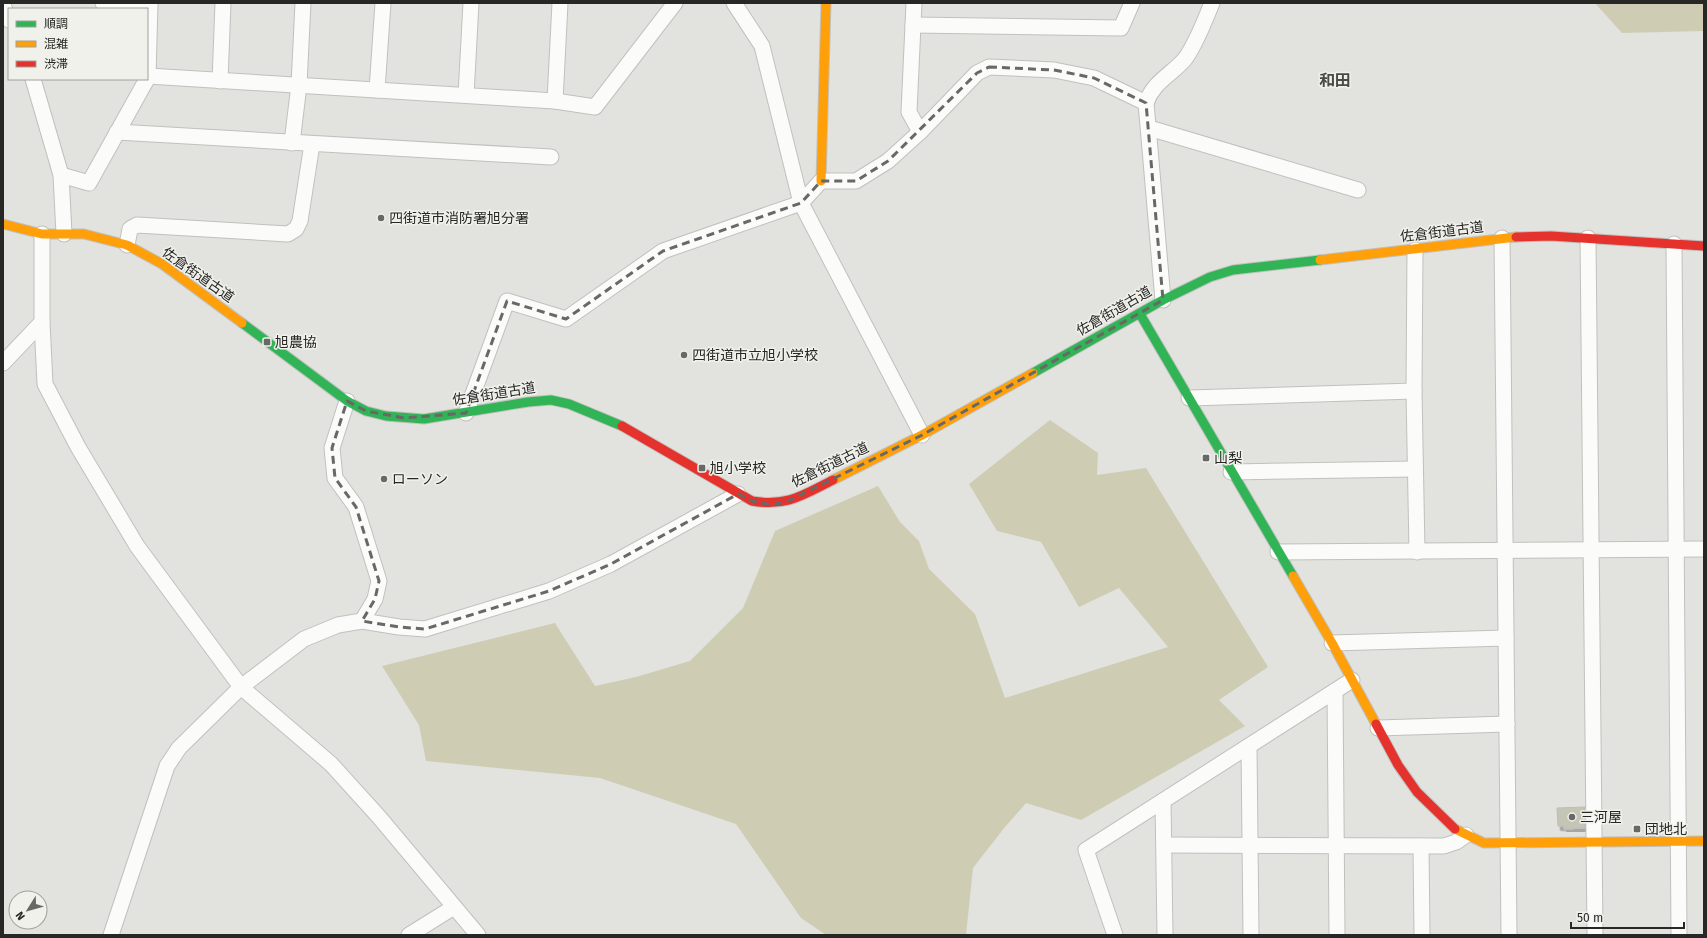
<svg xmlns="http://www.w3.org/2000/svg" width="1707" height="938" viewBox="0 0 1707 938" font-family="'Fira Sans','Noto Sans JP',sans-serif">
<defs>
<filter id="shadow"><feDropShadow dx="2.5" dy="4.5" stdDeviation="0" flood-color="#0004"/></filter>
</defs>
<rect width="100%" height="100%" fill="#e2e2df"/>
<g fill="#cecdb4">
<polygon points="1595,3 1704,3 1704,31 1622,33"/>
<polygon points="1050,420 1098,453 1097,475 1146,468 1268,667 1219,700 1245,726 1081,820 1026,803 1005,827 973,868 966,935 826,935 801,918 736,824 600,778 426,761 419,725 382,666 555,623 595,686 636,677 690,661 743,608 775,531 878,486 900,522 919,541 929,569 975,614 1005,698 1168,647 1119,588 1079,607 1041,542 997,531 969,484"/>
</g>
<polygon fill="#c5c5b5" stroke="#bdbdbb" filter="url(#shadow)" points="1585,807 1585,828 1564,829 1564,826 1558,826 1557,808"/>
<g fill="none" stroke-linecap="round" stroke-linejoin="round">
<g stroke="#c0c0be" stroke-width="17">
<g id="street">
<polyline points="103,3 150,4 148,76 147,79"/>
<polyline points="734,3 762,46 801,203 922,435"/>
<polyline points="914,3 909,112 920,132"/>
<polyline points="3,5 9,20"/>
<polyline points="913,25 1121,28 1132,3"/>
<polyline points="148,76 555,101 595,107 675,3"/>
<polyline points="33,79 61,175 64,234"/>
<polyline points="220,81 223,3"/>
<polyline points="377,90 383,3"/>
<polyline points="466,95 471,3"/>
<polyline points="555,101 560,3"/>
<polyline points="1149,128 1358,190"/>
<polyline points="117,132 551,157"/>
<polyline points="292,143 299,85 303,3"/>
<polyline points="61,175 89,183 147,79"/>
<polyline points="42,234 42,322 45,384 78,447 137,546 241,687 331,764 379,817 478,935"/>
<polyline points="1502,238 1509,935"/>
<polyline points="1588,238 1595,935"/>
<polyline points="1674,244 1679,935"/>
<polyline points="127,245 130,229 137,225 288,234 296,229 300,221 312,144"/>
<polyline points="1415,250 1414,391 1417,552"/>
<path d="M1163,300L1146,103C1154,81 1171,75 1185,59C1197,42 1204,22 1212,3"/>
<polyline points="3,363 42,322"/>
<polyline points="1189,398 1414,391"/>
<polyline points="347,401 332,448 335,478 356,507 379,581 375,599 362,621"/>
<polyline points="466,413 507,301 566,319 663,251 801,203 821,181 856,181 888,161 920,132 977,73 989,67 1054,70 1094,78 1146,103"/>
<polyline points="1231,472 1415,469"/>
<polyline points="1278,552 1704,549"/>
<polyline points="1332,643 1506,638"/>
<polyline points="1335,691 1337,935"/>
<polyline points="1378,728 1507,724"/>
<polyline points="1249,746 1251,935"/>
<polyline points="1163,801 1165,935"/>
<polyline points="1164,845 1444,846 1456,842 1466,835"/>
<polyline points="1421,846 1422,935"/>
<polyline points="111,935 167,766 179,748 241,687 304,639 338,625 362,621 399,627 425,629 549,591 611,564 738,494"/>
<polyline points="409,935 454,907"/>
<polyline points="1115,935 1086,850 1352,680"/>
</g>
</g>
<g stroke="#c0c0be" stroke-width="11">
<g id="fast">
<polyline points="1140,314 1293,576"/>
<polyline points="242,323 347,401 366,411 386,416 424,419 528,402 551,400 569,404 622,426"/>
<polyline points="1033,373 1163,300 1210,277 1233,270 1320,260"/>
</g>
</g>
<g stroke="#c0c0be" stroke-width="11">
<g id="slow">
<polyline points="821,181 826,3"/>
<polyline points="3,224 42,234 84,234 127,245 162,264 242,323"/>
<polyline points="1320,260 1516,237"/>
<polyline points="833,480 922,435 1033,373"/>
<polyline points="1293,576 1332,643 1376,724"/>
<polyline points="1455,829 1484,843 1704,841"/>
</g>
</g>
<g stroke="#c0c0be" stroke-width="11">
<g id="jam">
<polyline points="1516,237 1551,236 1704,246"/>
<path d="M622,426L752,501C787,507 803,495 833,480"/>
<polyline points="1376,724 1398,765 1417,792 1455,829"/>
</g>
</g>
<use href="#street" stroke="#fbfbfa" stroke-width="15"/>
<use href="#fast" stroke="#30b455" stroke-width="9"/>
<use href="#slow" stroke="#ff9f0a" stroke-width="9"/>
<use href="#jam" stroke="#e5322d" stroke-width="9"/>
</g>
<path fill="none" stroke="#686866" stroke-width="3" stroke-dasharray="8 5" stroke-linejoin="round" d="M989,67L1054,70L1094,78L1146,103L1163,300L922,435L786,502L771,505L752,501L738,494L611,564L549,591L425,629L399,627L362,621L375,599L379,581L356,507L335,478L332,448L347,401L366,411L404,418L466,413L507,301L566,319L663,251L801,203L821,181H856L888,161L977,73Z"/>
<g fill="#686866" stroke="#f1f1ec" stroke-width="1.5">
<circle cx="381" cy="218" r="4"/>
<rect x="263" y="338" width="8" height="8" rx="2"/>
<circle cx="684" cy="355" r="4"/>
<rect x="1202" y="454" width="8" height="8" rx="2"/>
<rect x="698" y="464" width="8" height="8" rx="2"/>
<circle cx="384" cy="479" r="4"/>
<circle cx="1572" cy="817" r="4"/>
<rect x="1633" y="825" width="8" height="8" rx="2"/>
</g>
<g text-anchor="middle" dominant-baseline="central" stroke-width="3" stroke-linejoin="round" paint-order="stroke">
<g font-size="14" fill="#272725" stroke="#f1f1ec" text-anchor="start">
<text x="389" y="218">四街道市消防署旭分署</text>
<text x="275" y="342">旭農協</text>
<text x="692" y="355">四街道市立旭小学校</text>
<text x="1214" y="458">山梨</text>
<text x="710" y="468">旭小学校</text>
<text x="392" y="479">ローソン</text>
<text x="1580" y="817">三河屋</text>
<text x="1645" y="829">団地北</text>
</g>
<g font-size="14" fill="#272725" stroke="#f1f1ec">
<text transform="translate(1442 232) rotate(-7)">佐倉街道古道</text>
<text transform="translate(198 275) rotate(35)">佐倉街道古道</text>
<text transform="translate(1114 311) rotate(-30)">佐倉街道古道</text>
<text transform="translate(494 394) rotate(-9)">佐倉街道古道</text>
<text transform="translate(830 465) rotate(-26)">佐倉街道古道</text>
</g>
<g font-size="16" font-weight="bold" fill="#4b4a46" stroke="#f1f1ec">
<text x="1335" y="80">和田</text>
</g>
</g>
<rect width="1707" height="938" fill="none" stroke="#272725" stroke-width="8"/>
<rect x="8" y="8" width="140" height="72" fill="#f1f1ec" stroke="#a0a09c"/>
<rect x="16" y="21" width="20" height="6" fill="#30b455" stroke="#a0a09c"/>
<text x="44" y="28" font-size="12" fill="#272725">順調</text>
<rect x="16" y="41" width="20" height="6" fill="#ff9f0a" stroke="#a0a09c"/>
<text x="44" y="48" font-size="12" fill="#272725">混雑</text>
<rect x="16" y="61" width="20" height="6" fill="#e5322d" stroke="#a0a09c"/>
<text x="44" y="68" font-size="12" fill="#272725">渋滞</text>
<g transform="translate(28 910) rotate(233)"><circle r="19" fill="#f1f1ec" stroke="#a0a09c"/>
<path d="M0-3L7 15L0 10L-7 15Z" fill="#686866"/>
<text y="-6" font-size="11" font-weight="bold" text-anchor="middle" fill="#272725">N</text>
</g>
<path d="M1571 922v6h113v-6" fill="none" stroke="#272725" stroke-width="2"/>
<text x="1577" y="922" font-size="12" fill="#272725" stroke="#f1f1ec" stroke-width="3" paint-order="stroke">50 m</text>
</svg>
